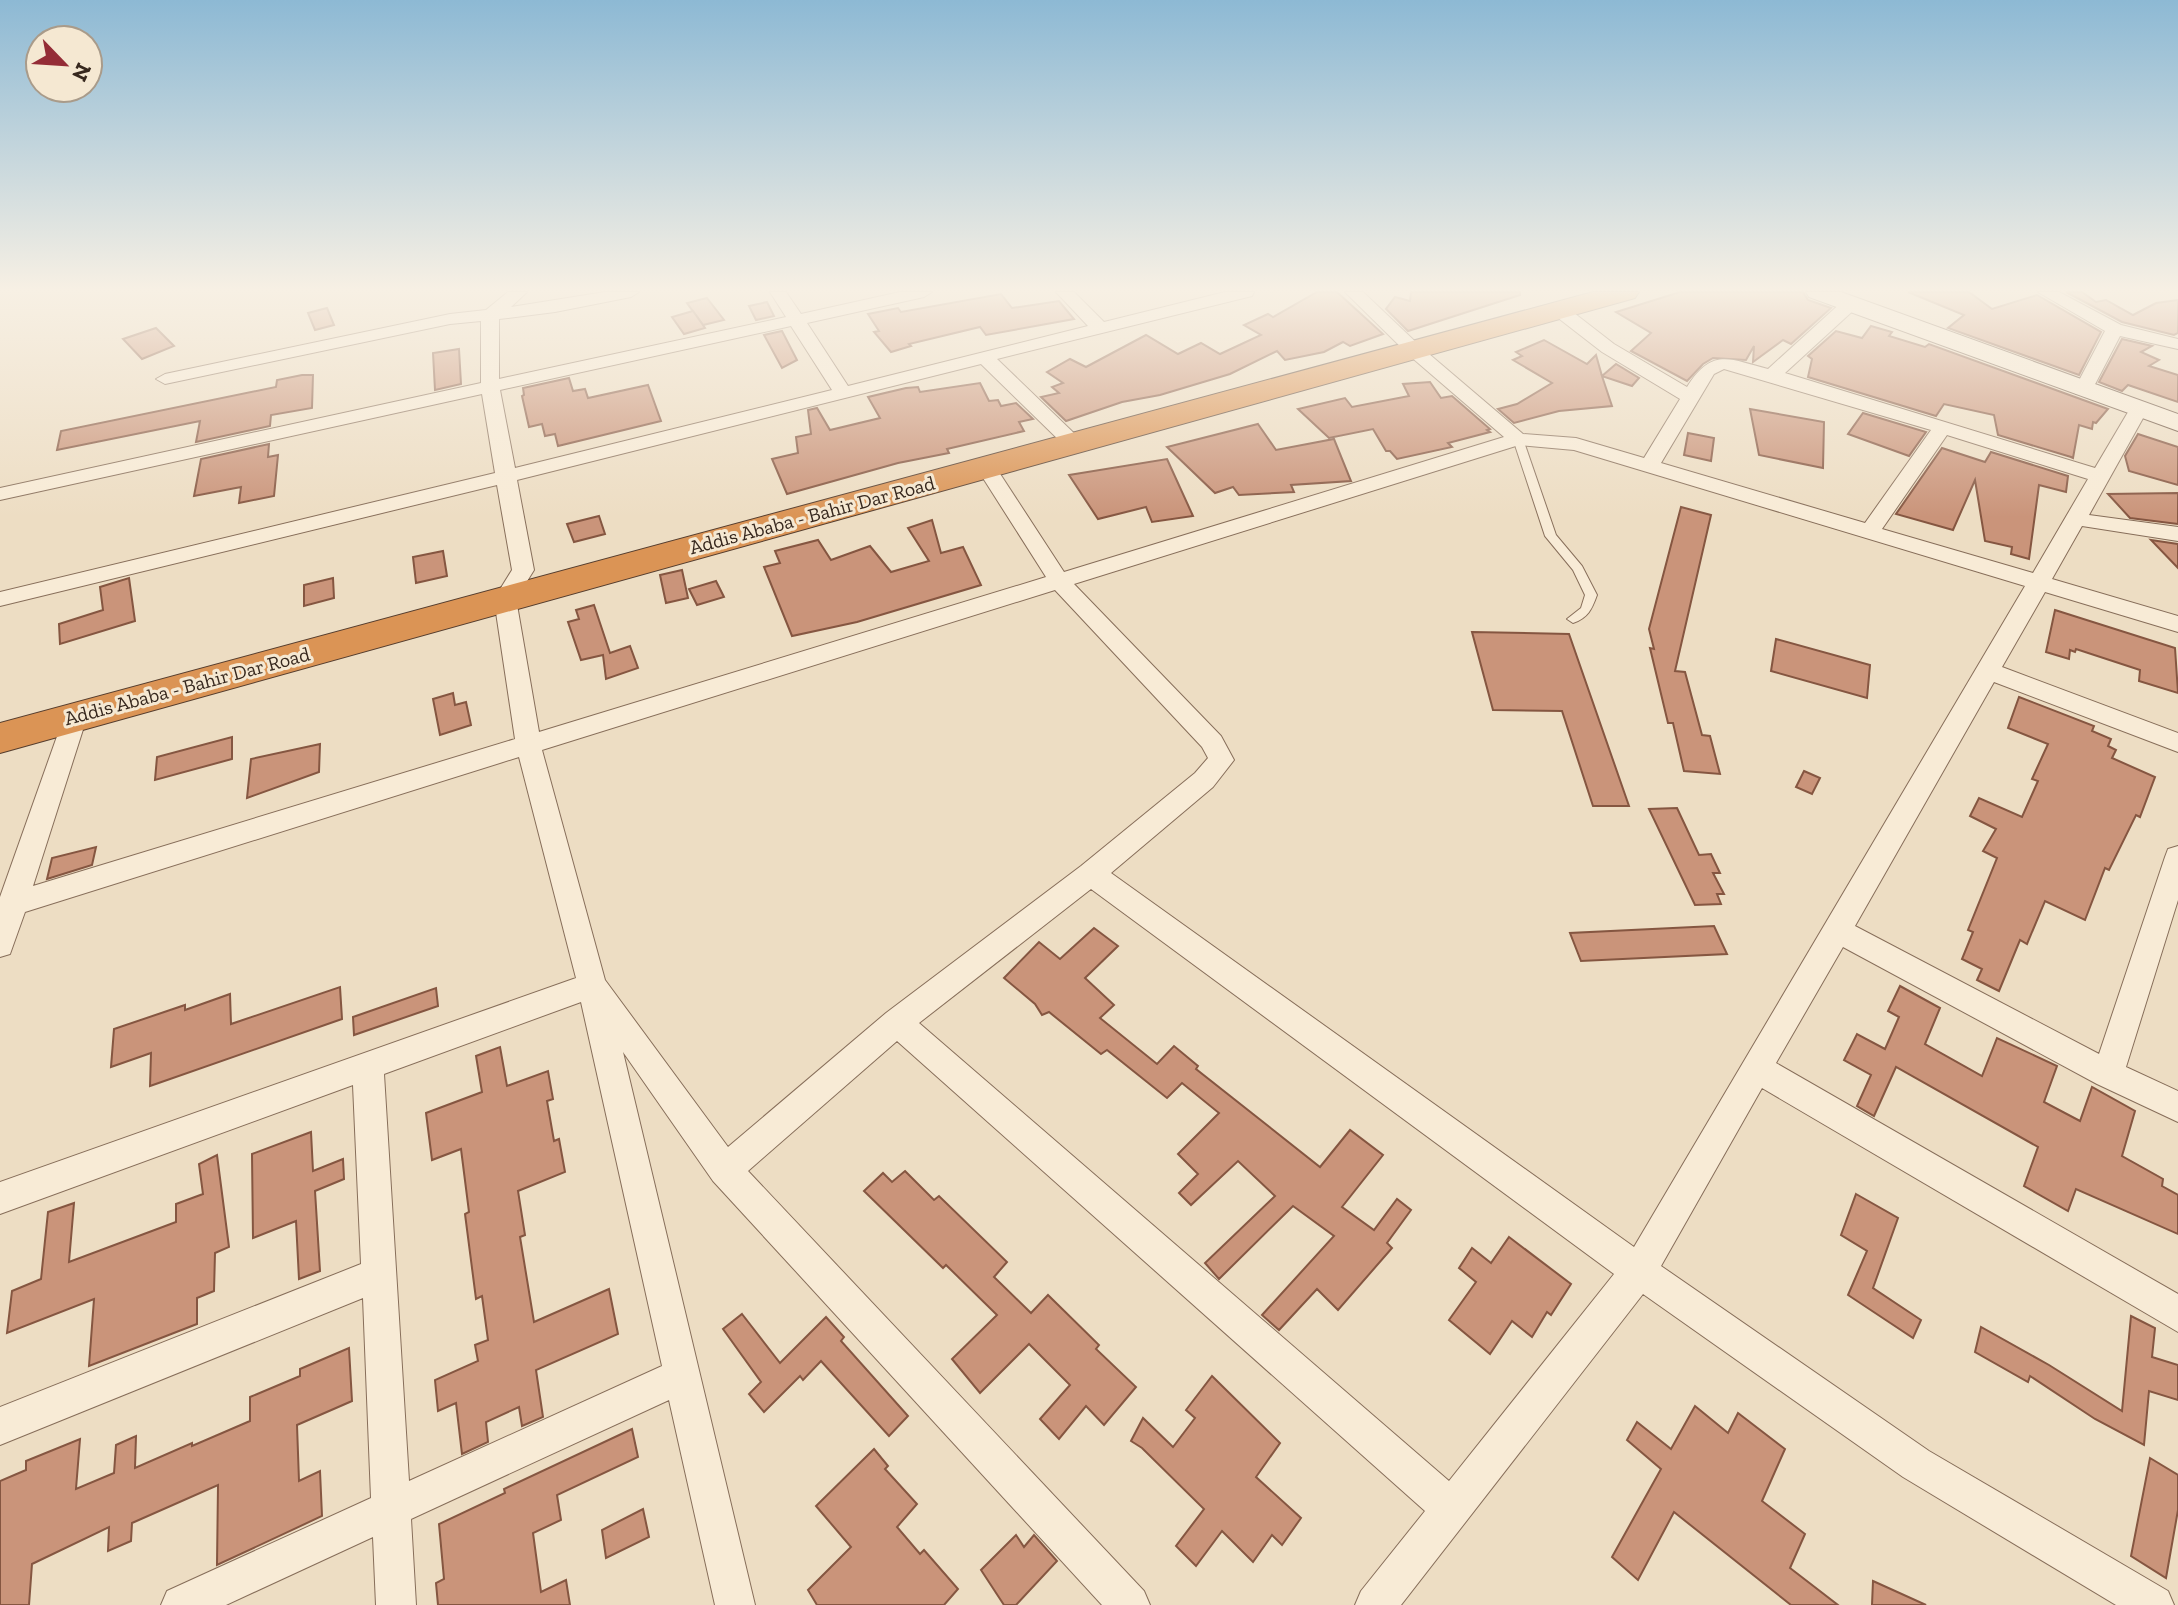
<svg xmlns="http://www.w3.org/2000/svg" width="2178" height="1605" viewBox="0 0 2178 1605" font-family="'Zilla Slab',serif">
<rect width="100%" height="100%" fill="#edddc3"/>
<g fill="#ca947a" stroke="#855641" stroke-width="2">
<polygon points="1317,292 1337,292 1383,334 1350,346 1343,342 1324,352 1285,360 1277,351 1230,374 1160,395 1122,402 1066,421 1041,397 1059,393 1052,387 1063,383 1047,372 1070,359 1086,367 1146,335 1178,354 1201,343 1220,354 1261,335 1244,325 1268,314 1273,317"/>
<polygon points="1411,292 1520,292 1520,295 1408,331 1386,309 1395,297 1410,301"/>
<polygon points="1680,292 1803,292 1808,300 1831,308 1791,344 1783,340 1753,362 1754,346 1746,360 1713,358 1703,364 1687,381 1631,351 1651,333 1616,312"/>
<polygon points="1908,292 1969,292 1992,309 2037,295 2101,332 2079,375 1948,328 1964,315"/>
<polygon points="2066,292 2082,292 2096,302 2106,300 2133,315 2156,303 2178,300 2178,333 2174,335 2122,322"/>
<polygon points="1001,294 1012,308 1059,301 1074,319 986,335 980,327 909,344 911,346 891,352 874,332 879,331 868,314 898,308 901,312"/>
<polygon points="707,298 724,320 703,325 687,303"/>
<polygon points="767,302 774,316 756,320 749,306"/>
<polygon points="327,308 334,325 315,330 308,313"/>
<polygon points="693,311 705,328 684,334 672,317"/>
<polygon points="1871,326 1892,332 1889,336 1925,347 1929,344 2108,409 2096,423 2093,422 2092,429 2079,425 2073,458 2071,457 1998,435 1994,415 1944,404 1936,416 1808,377 1812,359 1808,356 1836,331 1862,338"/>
<polygon points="156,328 174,346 142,359 123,339"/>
<polygon points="782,331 797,360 782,368 764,335"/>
<polygon points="2122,339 2152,346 2141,352 2159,360 2149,366 2178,375 2178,402 2128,385 2122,391 2099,382"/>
<polygon points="1544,340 1587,364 1596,355 1602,376 1616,364 1639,378 1632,386 1602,376 1612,406 1559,411 1514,423 1498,409 1517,404 1552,383 1513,360 1522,356 1516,352"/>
<polygon points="459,349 461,384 435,390 433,353"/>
<polygon points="302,375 313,375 312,408 271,415 270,426 196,442 200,421 57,450 61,431 276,387 277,380"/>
<polygon points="569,378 573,391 585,389 588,398 648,385 661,421 558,446 555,434 545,436 542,424 529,427 522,396 524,395 523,388"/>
<polygon points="1430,382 1441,398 1452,396 1490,429 1487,430 1490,432 1448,443 1452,447 1397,459 1390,451 1386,451 1373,429 1329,438 1298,409 1345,398 1352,407 1409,396 1403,384"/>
<polygon points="980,383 989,401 998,400 1001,406 1016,403 1033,419 1019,422 1024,431 947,449 949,453 898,463 787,494 772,459 798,453 796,437 811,434 808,410 817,408 830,430 880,418 868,397 906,388 918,387 920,392"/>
<polygon points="1750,409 1824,422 1823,468 1759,455"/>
<polygon points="1863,413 1926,432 1909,456 1848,434"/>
<polygon points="1258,424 1276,450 1334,439 1351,481 1291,485 1294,492 1239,495 1233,487 1215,493 1167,447"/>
<polygon points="1688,433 1714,438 1711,461 1684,455"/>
<polygon points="2138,434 2178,447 2178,485 2129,471 2125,456"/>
<polygon points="269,444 268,457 278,455 274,496 239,503 241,487 194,496 201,459"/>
<polygon points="1942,448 1985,462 1991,452 2068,476 2066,492 2039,485 2029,559 2011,554 2012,547 1985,541 1975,480 1953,530 1896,514"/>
<polygon points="1167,459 1193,516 1152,522 1146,507 1098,519 1069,475"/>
<polygon points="2178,493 2178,524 2130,518 2108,494"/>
<polygon points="1681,507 1711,515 1675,671 1685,672 1702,735 1710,736 1720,774 1684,771 1673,723 1668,723 1650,648 1654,649 1649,629"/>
<polygon points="599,516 605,534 574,542 567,524"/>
<polygon points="932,520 941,553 963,547 981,585 857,622 792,636 764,567 780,563 775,551 818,540 831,560 870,546 891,572 929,561 908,528"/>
<polygon points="2151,540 2178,544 2178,568"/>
<polygon points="443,551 447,576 416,583 413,557"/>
<polygon points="682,570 688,598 666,603 660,575"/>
<polygon points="129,578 135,621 60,644 59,624 103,610 100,587"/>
<polygon points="333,578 334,598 304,606 304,585"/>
<polygon points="716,581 724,597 697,605 689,589"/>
<polygon points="594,605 610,653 630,646 638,668 606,679 603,655 581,660 568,622 579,619 576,610"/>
<polygon points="2055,610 2175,648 2178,693 2139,681 2140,670 2076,649 2075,652 2070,650 2069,659 2046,652"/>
<polygon points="1472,632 1569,634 1629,806 1593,806 1562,711 1493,710"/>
<polygon points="1776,639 1870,665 1867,698 1771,671"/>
<polygon points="453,693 455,705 466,702 471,725 440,735 433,699"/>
<polygon points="2019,697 2094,726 2092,731 2111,739 2108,746 2116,750 2112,758 2155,777 2140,817 2136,815 2109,870 2105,868 2085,920 2045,901 2027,944 2020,940 1999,991 1977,980 1982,969 1962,959 1973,932 1968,930 1997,858 1983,851 1996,829 1970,816 1979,798 2022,817 2038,781 2032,779 2048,744 2008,728"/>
<polygon points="232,737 232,759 155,780 157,757"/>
<polygon points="320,744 319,772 247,798 251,759"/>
<polygon points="1804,771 1820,778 1812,794 1796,787"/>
<polygon points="1677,808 1699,855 1711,854 1720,873 1713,873 1724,894 1717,894 1721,904 1695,905 1649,809"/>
<polygon points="96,847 92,865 47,879 52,858"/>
<polygon points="1714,926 1727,954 1581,961 1570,933"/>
<polygon points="1094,928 1118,946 1085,978 1114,1005 1100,1018 1157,1064 1174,1046 1198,1066 1196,1069 1320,1167 1350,1130 1383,1155 1342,1207 1374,1230 1397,1199 1411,1210 1387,1243 1392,1248 1338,1310 1317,1289 1279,1330 1262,1315 1334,1236 1293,1206 1219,1279 1205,1263 1275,1196 1238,1161 1191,1205 1179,1193 1198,1174 1178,1154 1219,1113 1182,1083 1167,1098 1107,1050 1101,1054 1049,1012 1042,1015 1035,1004 1004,978 1039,942 1060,959"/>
<polygon points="1900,986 1940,1008 1925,1044 1982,1076 1997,1038 2057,1066 2044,1102 2080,1121 2092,1087 2135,1111 2122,1156 2163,1179 2162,1186 2178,1195 2178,1234 2076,1189 2068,1211 2024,1186 2038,1147 1896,1067 1874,1116 1857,1106 1871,1075 1844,1060 1857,1034 1885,1049 1899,1017 1888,1011"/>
<polygon points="340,987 342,1019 150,1086 151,1053 111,1067 114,1029 185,1005 185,1010 230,994 231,1024"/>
<polygon points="436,988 438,1006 354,1035 353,1017"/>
<polygon points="500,1047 507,1086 548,1071 553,1099 547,1101 554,1141 559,1139 565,1172 518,1191 525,1235 520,1237 534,1322 609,1289 618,1334 536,1370 543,1417 522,1426 519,1407 486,1422 488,1442 462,1454 456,1403 438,1411 435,1380 478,1361 475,1345 488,1340 482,1296 476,1299 465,1214 469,1212 461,1149 432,1160 426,1113 482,1092 476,1056"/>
<polygon points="311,1132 313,1171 343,1159 344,1179 315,1191 320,1271 299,1279 296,1221 253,1238 252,1154"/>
<polygon points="217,1155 229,1247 215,1253 214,1291 197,1298 197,1324 89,1366 94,1299 7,1333 12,1291 41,1279 48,1212 74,1203 69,1262 176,1222 176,1204 203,1194 199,1164"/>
<polygon points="905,1171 934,1200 939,1196 1007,1262 994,1277 1031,1313 1048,1295 1099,1345 1096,1349 1136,1387 1104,1425 1086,1406 1059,1439 1040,1419 1070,1385 1029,1344 980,1393 952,1359 997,1315 946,1265 943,1268 864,1191 883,1173 892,1182"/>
<polygon points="1856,1194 1898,1218 1873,1288 1921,1320 1913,1338 1848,1295 1867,1251 1841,1235"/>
<polygon points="1509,1237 1571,1284 1551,1315 1547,1312 1532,1337 1512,1321 1490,1354 1449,1320 1476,1282 1459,1268 1472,1248 1491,1263"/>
<polygon points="742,1314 780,1363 826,1317 844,1337 841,1341 908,1416 889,1436 821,1361 803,1380 800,1376 764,1412 749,1394 761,1382 723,1329"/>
<polygon points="2131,1316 2155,1328 2152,1357 2178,1365 2178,1400 2149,1391 2144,1445 2095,1419 2030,1376 2028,1382 1975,1352 1981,1327 2049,1365 2122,1411"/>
<polygon points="349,1348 352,1401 297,1425 299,1481 320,1471 322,1516 217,1565 218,1485 132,1523 131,1541 108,1551 109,1527 32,1564 29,1605 0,1605 0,1481 26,1470 26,1461 80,1439 76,1489 114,1473 116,1445 136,1436 135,1468 192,1443 192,1446 250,1421 250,1397 300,1376 300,1369"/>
<polygon points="1212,1376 1280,1443 1256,1477 1301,1518 1282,1545 1272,1535 1253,1562 1222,1531 1196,1566 1176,1546 1204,1509 1142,1448 1131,1441 1143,1418 1173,1447 1195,1418 1186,1410"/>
<polygon points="1695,1406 1728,1433 1738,1413 1785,1449 1762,1501 1805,1534 1790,1568 1838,1605 1791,1605 1674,1512 1638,1580 1612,1557 1661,1469 1627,1440 1637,1422 1671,1449"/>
<polygon points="632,1429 638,1457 557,1495 561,1520 533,1533 541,1592 566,1580 570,1605 438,1605 436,1583 444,1579 439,1524 505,1493 504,1489"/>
<polygon points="874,1449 888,1466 885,1469 917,1504 897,1527 920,1554 924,1550 958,1589 944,1605 817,1605 808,1590 851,1547 816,1506"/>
<polygon points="2150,1458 2178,1475 2178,1510 2166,1578 2131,1556"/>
<polygon points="643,1509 649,1537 606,1558 602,1530"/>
<polygon points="1016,1535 1024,1547 1034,1535 1057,1561 1016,1605 1004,1605 981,1570"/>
<polygon points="1873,1581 1926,1605 1872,1605"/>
</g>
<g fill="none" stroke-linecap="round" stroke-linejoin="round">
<g stroke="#876e5a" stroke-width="2">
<path id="lane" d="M1518,436L1523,439L1556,535L1582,566L1597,595C1592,609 1588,618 1573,623L1567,619L1581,608L1585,595L1573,570L1545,536L1513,439Z"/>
</g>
<g stroke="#876e5a" stroke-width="2">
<g id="street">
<path d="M508,292H527L511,307L605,292H639L631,297L555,312L499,319V379L786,317L770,292H786L801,314L900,292H932L924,297L807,323L848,386L1088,326L1056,292H1074L1104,322L1225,292H1254L1252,296L997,359L1080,439L1083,443L1080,447H1066L981,364L517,480L534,570L516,599L539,732L1046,577L976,467L979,463H993L1064,572L1504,437L1410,356L1345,292H1363L1422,348L1523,434L1576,438L1644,458L1680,399L1602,352L1553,314L1550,310L1553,306H1565L1614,344L1687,387C1712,347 1729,359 1768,369L1844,300H1856L1858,304L1856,308L1785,373L2095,468L2131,407H2145L2147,411L2089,515L2178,527V541L2082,526L2052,579L2178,616V632L2045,592L2002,667L2178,733V752L1994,682L1855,926L2099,1054L2165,857L2168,849L2178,846V900L2126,1067L2178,1091V1122L2097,1084L1843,947L1776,1063L2178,1294V1332L1762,1088L1661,1266L1929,1451L2168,1591L2174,1605H2116L1903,1477L1643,1294L1401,1605H1355L1361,1591L1425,1511L897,1041L748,1171L1144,1591L1150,1605H1102L713,1181L623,1052L755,1605H715L669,1400L411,1519L416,1605H376L373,1537L226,1605H161L167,1591L371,1498L363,1298L0,1445V1407L361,1264L353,1085L0,1214V1182L576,978L519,757L25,912L10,954L0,957V897L66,711L75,708L84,711L87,717L33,886L515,739L494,599L512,570L497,485L0,606V592L495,473L482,394L0,500V488L481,383V321L450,324L165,384L156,379L165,374L450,314L486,310ZM791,326L832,390L515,468L500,390ZM1724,369L1931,430L1865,523L1661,463L1714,374ZM1947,435L2088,479L2033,573L1882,529ZM1519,445L1574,450L2025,586L1634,1247L1111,873L1213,787L1234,760L1221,736L1074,584ZM1055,590L1202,747L1208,758L1195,773L1081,866L886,1013L728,1147L605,980L542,750ZM1091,889L1614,1274L1449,1481L919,1023ZM581,1002L662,1366L409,1481L384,1074Z"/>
<polygon points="2038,292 2059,292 2121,325 2178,339 2178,349 2120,336 2090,394 2076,394 2074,390 2105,331"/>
</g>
</g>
<g stroke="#694f3d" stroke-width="2">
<polygon id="secondary" points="1806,292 1841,292 2178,414 2178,431 1809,297"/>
</g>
<g stroke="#553d2e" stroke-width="2">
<polygon id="highway" points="1593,292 1639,292 1635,298 0,753 0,723"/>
</g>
<use href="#lane" fill="#f8ebd6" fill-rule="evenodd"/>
<use href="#street" fill="#f8ebd6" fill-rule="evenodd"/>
<use href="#secondary" fill="#f8ebd6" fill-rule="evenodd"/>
<use href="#highway" fill="#db9455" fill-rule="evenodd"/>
</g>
<linearGradient id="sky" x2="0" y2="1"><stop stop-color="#8db9d4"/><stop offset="0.56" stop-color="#f7f0e4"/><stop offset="1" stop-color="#f7f0e4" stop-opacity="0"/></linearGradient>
<rect width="2178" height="517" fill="url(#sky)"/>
<g text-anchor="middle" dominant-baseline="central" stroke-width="6" stroke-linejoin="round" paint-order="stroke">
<g font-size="20" fill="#37281e" stroke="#f5e8d2">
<text transform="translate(812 515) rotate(-15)">Addis Ababa - Bahir Dar Road</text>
<text transform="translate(187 686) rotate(-15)">Addis Ababa - Bahir Dar Road</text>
</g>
</g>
<g transform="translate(64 64) rotate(115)"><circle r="38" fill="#f5e8d2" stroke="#a99b8a" stroke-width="2"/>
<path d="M0-6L14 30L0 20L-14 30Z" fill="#942c36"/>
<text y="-12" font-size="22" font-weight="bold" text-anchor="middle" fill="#37281e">N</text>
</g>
</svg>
